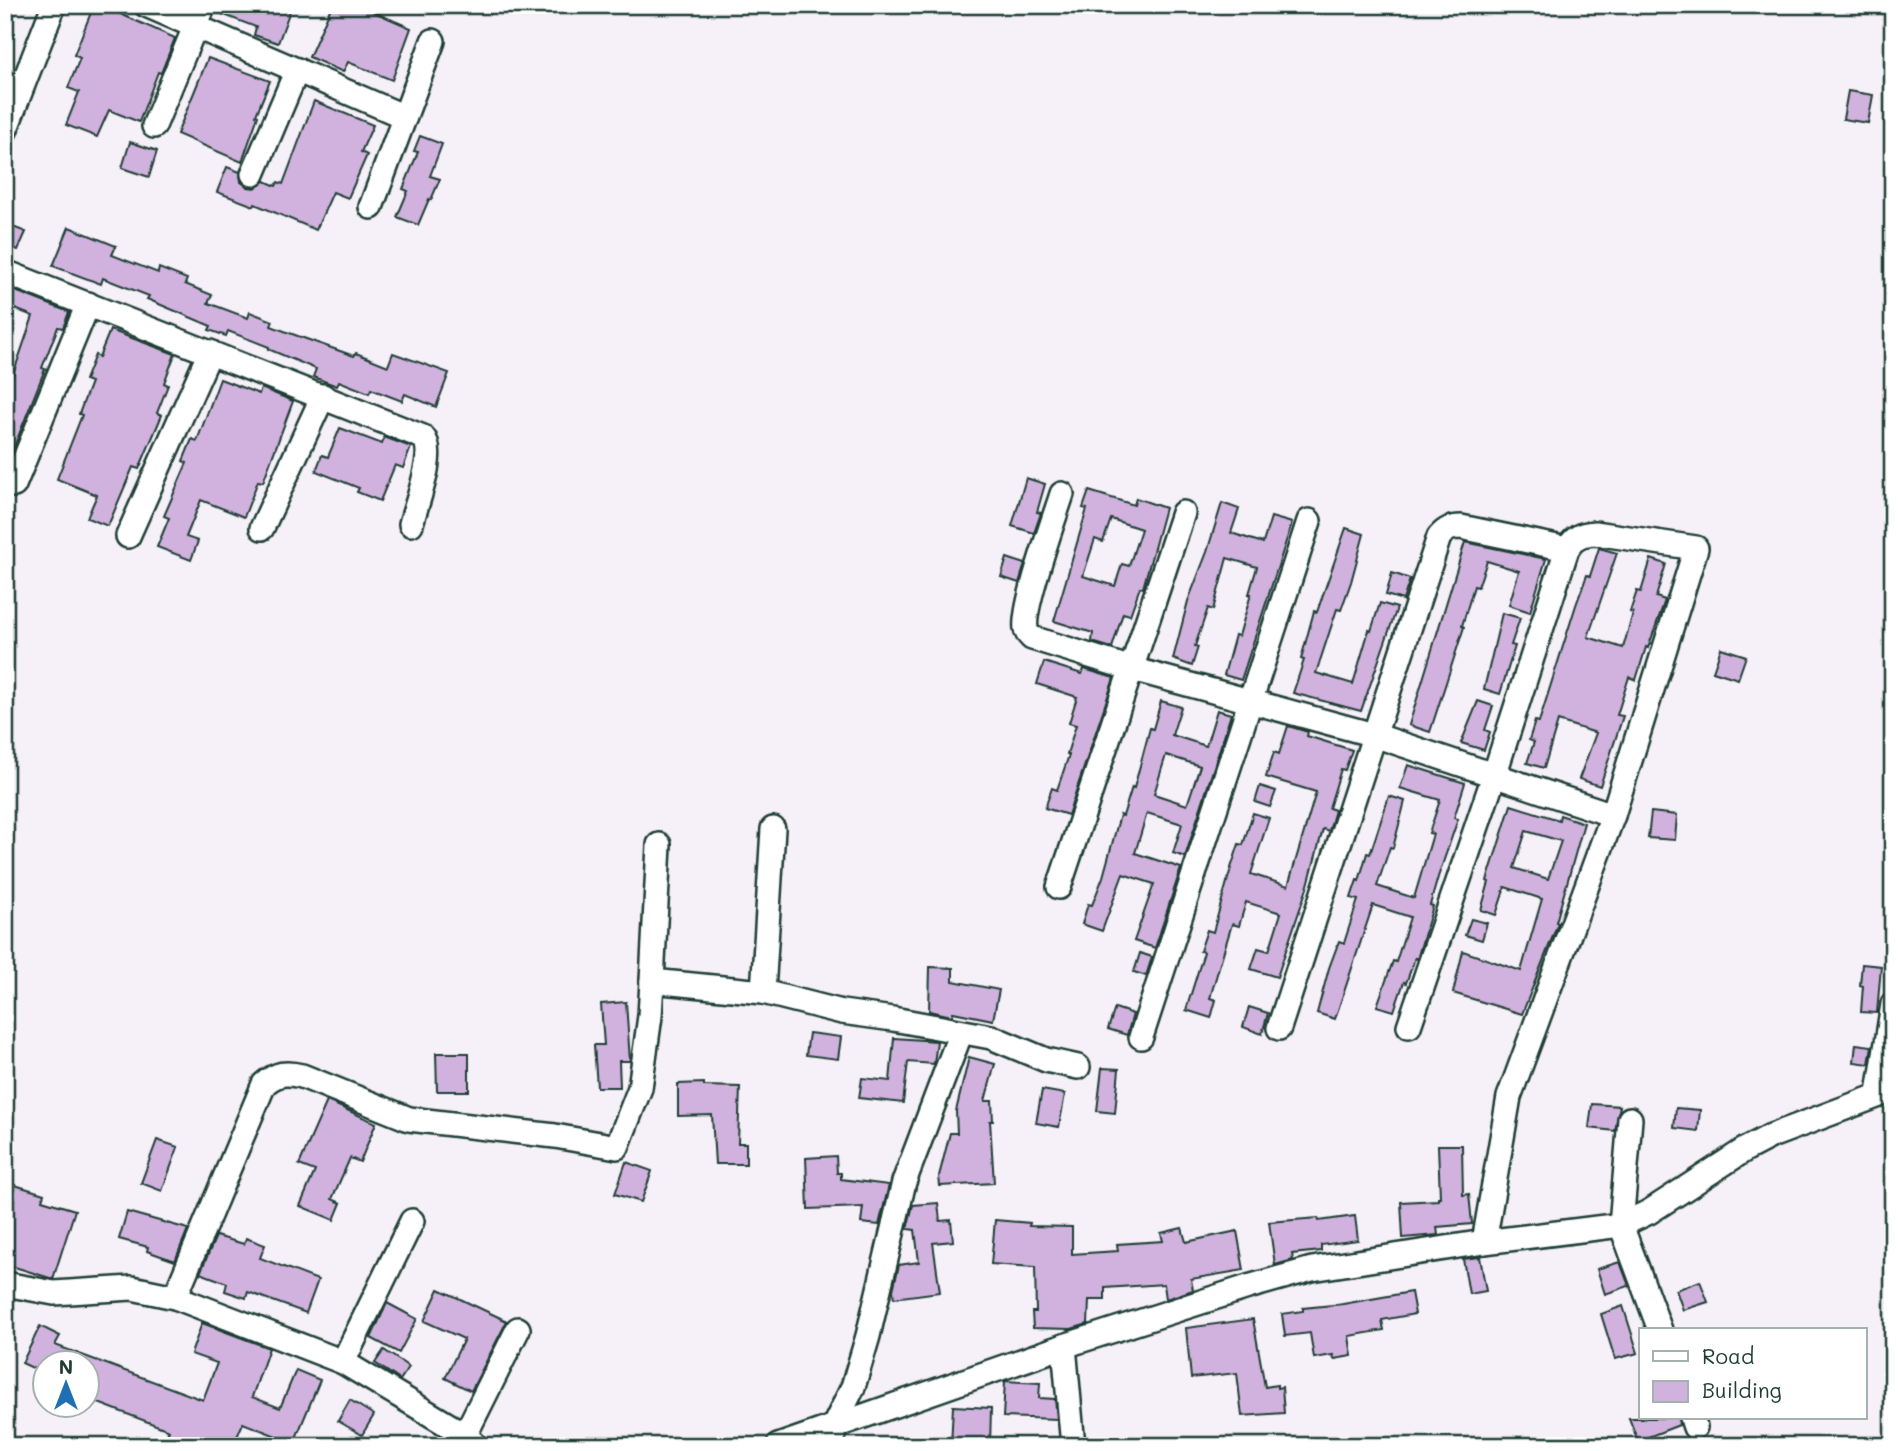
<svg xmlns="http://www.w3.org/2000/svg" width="1898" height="1451" viewBox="0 0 1898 1451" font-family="Mali,sans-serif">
<rect width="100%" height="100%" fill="#f6f0f8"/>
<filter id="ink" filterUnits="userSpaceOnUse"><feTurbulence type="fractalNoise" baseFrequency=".0143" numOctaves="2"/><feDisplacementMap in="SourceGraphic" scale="14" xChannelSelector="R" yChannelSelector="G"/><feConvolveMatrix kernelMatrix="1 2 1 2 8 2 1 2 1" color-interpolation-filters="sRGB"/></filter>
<g filter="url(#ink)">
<g fill="#d1b2de" stroke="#1f3d34" stroke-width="2" fill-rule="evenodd">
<polygon points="94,5 100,5 175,38 161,73 158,72 139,122 109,110 97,137 66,125 79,92 68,88 80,58 74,55"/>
<polygon points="218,5 292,5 278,43 254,35 256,27 216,12"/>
<polygon points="332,5 358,5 411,28 392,80 348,62 343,72 309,57"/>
<polygon points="208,58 270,81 256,115 258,116 242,162 177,134"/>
<polygon points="1848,91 1873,95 1868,123 1843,119"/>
<polygon points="314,101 373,125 361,152 367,155 348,198 333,192 316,230 255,204 254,206 217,192 227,167 240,172 241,182 248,187 255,188 265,181 276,186 278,182 283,184"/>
<polygon points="420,136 442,144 430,176 440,179 431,200 429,199 418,225 397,217 408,191 403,189 418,152 414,151"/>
<polygon points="130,142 157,151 149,177 122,168"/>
<polygon points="5,224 26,232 18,250 5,245"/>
<polygon points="69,227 116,246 112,255 158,273 159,268 187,279 185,284 212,295 208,303 248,318 250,312 273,321 271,326 295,335 354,356 356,353 388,366 393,353 449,373 436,407 405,394 402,401 371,389 369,393 339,381 337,386 313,377 316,369 268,349 269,347 228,331 226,336 209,330 211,326 147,299 149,296 103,278 101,284 53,266"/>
<polygon points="5,287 69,312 63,328 58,327 42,368 45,369 6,467 5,398 33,316 5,305"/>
<polygon points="110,330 175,354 164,383 168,385 157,413 162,415 139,469 133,467 108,526 87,518 97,495 57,479 82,415 79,414 91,382 85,380 95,355 99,357"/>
<polygon points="220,379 259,394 261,388 293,401 263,482 258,481 244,517 201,500 186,537 198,541 191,560 157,547 169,518 164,516 187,463 183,461 192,439 197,441"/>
<polygon points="340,428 382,444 384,437 411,447 403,468 395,465 380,501 357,492 359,488 316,471 322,455 328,457"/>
<polygon points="1026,478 1045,484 1037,512 1041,513 1034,533 1012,526"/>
<path d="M1089,491L1134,505L1136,498L1165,508L1143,588L1140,587L1130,615L1123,613L1112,648L1092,642L1093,633L1054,621L1087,509L1083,508ZM1111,519L1141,529L1129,566L1122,564L1115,586L1083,576L1095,539L1103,542Z"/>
<polygon points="1222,503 1239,509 1231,533 1263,543 1271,517 1292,523 1241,680 1224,675 1235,635 1239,636 1251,594 1249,594 1257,567 1227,558 1213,610 1208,608 1195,646 1198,647 1192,666 1173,659 1188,601 1207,552"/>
<polygon points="1346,528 1364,534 1351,582 1341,610 1337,609 1316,673 1353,684 1369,630 1371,631 1380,603 1397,608 1361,711 1293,693 1304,660 1301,659 1314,611 1317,612"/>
<polygon points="1465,542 1546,559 1530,612 1509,605 1519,571 1487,561 1478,587 1474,586 1462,626 1464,627 1430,732 1409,725"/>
<polygon points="1599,548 1617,553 1588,637 1623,648 1633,613 1630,612 1637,591 1641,592 1651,559 1666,564 1656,597 1665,600 1648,648 1646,647 1636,680 1629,677 1617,715 1623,716 1600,786 1579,779 1596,733 1558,721 1544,768 1527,763 1534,742 1529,740 1535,721 1539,722 1576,605 1587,575 1590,576"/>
<polygon points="1007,558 1025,564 1019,583 1001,577"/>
<polygon points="1392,573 1410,579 1403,600 1386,595"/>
<polygon points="1502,613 1520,618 1511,645 1515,646 1500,694 1484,689"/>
<polygon points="1721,648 1746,656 1738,679 1713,671"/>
<polygon points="1044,662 1082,674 1084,669 1114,678 1068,815 1045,808 1052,788 1057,790 1069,755 1067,754 1076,725 1069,723 1077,697 1037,684"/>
<path d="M1161,701L1181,707L1172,735L1206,746L1217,710L1231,714L1185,857L1173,853L1182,824L1147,813L1135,853L1181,868L1155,948L1134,941L1154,884L1123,874L1102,931L1082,924L1088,904L1092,905L1103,877L1120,815L1123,816L1132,787L1134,788L1150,728L1153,729ZM1166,755L1200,766L1187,805L1154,794Z"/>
<polygon points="1478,701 1493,706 1485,730 1490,732 1484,750 1461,743"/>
<polygon points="1288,726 1308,732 1307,736 1352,750 1345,770 1341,769 1329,808 1335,810 1329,831 1323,829 1308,885 1277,977 1251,969 1258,948 1269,951 1281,913 1246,902 1239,926 1232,924 1219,967 1210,998 1216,1000 1211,1018 1186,1010 1204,952 1200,951 1207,930 1213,932 1231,868 1239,844 1243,845 1253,813 1269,818 1251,874 1288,886 1316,792 1266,777 1274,752 1279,754"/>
<polygon points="1408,765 1465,783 1454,818 1458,819 1438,877 1430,905 1433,906 1417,959 1415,958 1406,983 1404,982 1394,1011 1377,1006 1393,961 1396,962 1410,917 1373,905 1335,1019 1317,1013 1329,968 1339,941 1344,943 1358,900 1351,898 1357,880 1359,881 1367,853 1370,854 1389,796 1405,801 1393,848 1390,847 1377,886 1414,898 1433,834 1429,833 1440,800 1400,788"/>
<polygon points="1260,786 1276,791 1270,807 1255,802"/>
<path d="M1511,805L1559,820L1560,815L1584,823L1556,922L1558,923L1522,1014L1453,993L1463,951L1521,971L1542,899L1505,887L1496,915L1481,910L1489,882L1487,881ZM1526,831L1561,841L1548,879L1514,868Z"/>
<polygon points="1651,812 1677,815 1675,840 1648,838"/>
<polygon points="1471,919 1487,923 1482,940 1465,935"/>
<polygon points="1140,953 1152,957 1146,976 1134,972"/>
<polygon points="1862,964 1881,966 1877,1013 1861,1012 1863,986 1860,985"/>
<polygon points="930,967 953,968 953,981 999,990 993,1020 953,1012 952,1016 929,1011"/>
<polygon points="626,1002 630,1061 619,1061 620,1087 597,1087 594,1045 604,1045 601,1004"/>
<polygon points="1249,1007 1268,1013 1262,1034 1243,1027"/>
<polygon points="1115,1008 1133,1014 1127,1035 1108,1029"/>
<polygon points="809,1033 841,1037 838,1059 806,1055"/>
<polygon points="894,1038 937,1041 934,1064 908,1062 903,1103 859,1098 862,1078 890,1081"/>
<polygon points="1856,1044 1872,1046 1869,1064 1854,1062"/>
<polygon points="436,1053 469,1053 469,1091 437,1091"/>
<polygon points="969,1057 995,1064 985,1101 992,1101 993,1121 990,1121 994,1183 940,1186 939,1176 950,1133 957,1133 956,1111"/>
<polygon points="1102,1068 1119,1069 1115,1113 1097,1111"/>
<polygon points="704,1083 704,1086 740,1087 738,1143 746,1143 746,1164 715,1164 712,1115 678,1116 678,1084"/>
<polygon points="1042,1090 1065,1094 1059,1127 1036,1123"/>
<polygon points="327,1101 376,1123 360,1162 350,1158 332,1199 341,1203 334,1220 300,1206 315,1171 299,1165"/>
<polygon points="1592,1104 1620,1106 1615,1131 1589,1128"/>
<polygon points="1676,1108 1700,1110 1698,1131 1674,1128"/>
<polygon points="157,1140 178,1147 162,1191 141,1183"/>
<polygon points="1438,1145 1462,1145 1463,1195 1469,1194 1472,1224 1437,1227 1438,1235 1403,1238 1401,1202 1438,1200 1438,1197 1440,1197"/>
<polygon points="836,1156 837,1173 841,1173 841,1179 889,1185 879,1225 861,1223 863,1207 808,1209 806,1158"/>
<polygon points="626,1162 652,1171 641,1202 615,1194"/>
<polygon points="5,1182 44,1194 42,1200 75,1210 53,1279 5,1264"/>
<polygon points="938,1203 940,1221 951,1220 953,1241 933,1243 940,1292 894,1298 893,1290 899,1265 919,1262 915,1230 907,1229 913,1205"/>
<polygon points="127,1212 188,1229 175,1261 147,1251 148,1247 119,1239"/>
<polygon points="1355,1216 1358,1240 1321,1245 1321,1251 1292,1254 1293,1260 1275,1265 1269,1222 1318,1218 1319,1221"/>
<polygon points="995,1220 1030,1223 1029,1226 1072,1227 1072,1254 1118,1251 1117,1244 1163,1241 1161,1233 1182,1228 1186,1242 1237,1231 1244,1270 1191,1279 1193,1290 1166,1299 1164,1284 1105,1288 1105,1300 1089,1300 1088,1324 1071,1329 1033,1328 1032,1312 1036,1312 1035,1267 991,1264"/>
<polygon points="216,1236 244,1244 246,1238 265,1245 260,1258 318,1280 306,1313 248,1292 246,1298 225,1291 227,1283 200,1273"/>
<polygon points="1480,1257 1486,1291 1469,1294 1463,1259"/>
<polygon points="1620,1262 1629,1286 1605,1294 1597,1269"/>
<polygon points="1700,1281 1708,1302 1683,1310 1676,1290"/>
<polygon points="439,1289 507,1321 471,1391 445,1378 464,1339 424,1321"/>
<polygon points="1411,1292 1415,1314 1382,1320 1384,1330 1349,1336 1352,1356 1334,1359 1333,1355 1314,1358 1310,1333 1285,1336 1282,1314 1303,1311 1303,1308 1343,1304"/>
<polygon points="387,1303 417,1319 399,1353 371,1338"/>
<polygon points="1623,1306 1638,1353 1615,1359 1601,1314"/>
<polygon points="1253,1319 1265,1387 1277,1385 1277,1388 1282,1387 1284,1413 1242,1416 1237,1373 1191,1378 1186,1328"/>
<polygon points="202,1323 269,1348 252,1397 280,1408 296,1370 320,1380 294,1443 243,1423 233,1446 180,1446 165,1439 169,1430 88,1399 88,1363 45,1363 41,1372 22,1363 40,1326 60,1336 55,1345 203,1400 217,1363 191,1354"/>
<polygon points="384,1350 409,1367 400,1380 375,1363"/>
<polygon points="1005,1381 1040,1383 1039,1398 1055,1399 1057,1419 1003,1417"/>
<polygon points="350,1400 374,1415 362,1435 338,1421"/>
<polygon points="953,1406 991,1408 990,1446 951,1446"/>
<polygon points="1629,1418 1678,1418 1679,1425 1638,1441"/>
</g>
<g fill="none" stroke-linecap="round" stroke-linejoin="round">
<g stroke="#1f3d34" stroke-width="28">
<g id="street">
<polyline points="146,5 405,117"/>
<polyline points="154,126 204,5"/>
<polyline points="5,131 54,5"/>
<polyline points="253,174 297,70"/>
<polyline points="371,207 433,41"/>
<path d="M5,272L423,437C437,452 416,505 411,524"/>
<polyline points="14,485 88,304"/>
<path d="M1062,494C1054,519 1022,608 1026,629C1027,634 1029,635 1032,638L1132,669L1374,735L1613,815"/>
<polyline points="262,528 323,396"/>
<polyline points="128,536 210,352"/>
<polyline points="1059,887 1183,513"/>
<polyline points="652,981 659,845"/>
<polyline points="763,992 773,829"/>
<path d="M1409,1026L1494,776L1567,549C1575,537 1580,534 1595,533L1696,548L1613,815L1509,1097L1484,1242"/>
<path d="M1279,1028L1439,537C1446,529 1451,527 1461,527L1567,549"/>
<polyline points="1141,1037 1309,521"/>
<polyline points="1879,1093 1893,1004"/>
<polyline points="1630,1119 1621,1225 1660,1330"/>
<polyline points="5,1284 54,1293 132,1288 175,1297 343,1362 465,1435 476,1446"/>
<path d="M175,1297L264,1084C277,1073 286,1072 302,1076L409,1119L555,1136L617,1147L640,1088L650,1016L652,981L763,992L842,1012L893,1019L991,1037L1046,1060L1078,1067"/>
<polyline points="1064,1346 1073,1446"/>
<polyline points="343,1362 412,1221"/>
<polyline points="1692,1418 1695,1427"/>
<polyline points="465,1435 518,1329"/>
<polyline points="778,1446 1064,1346 1248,1287 1312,1269 1484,1242 1621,1225 1649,1212 1746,1149 1771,1136 1893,1090"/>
<polyline points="832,1446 834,1426 853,1387 868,1336 904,1182 961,1032"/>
</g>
</g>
<use href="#street" stroke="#fff" stroke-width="23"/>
</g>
</g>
<rect width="1898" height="1451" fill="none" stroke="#fff" stroke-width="28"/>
<rect x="14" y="14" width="1870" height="1423" fill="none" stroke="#1f3d34" stroke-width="2.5" filter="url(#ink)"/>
<rect x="1639" y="1328" width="228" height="91" fill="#ffffff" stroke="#a5b1ae" stroke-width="2"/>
<rect x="1653" y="1351" width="35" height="10" fill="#ffffff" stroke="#a5b1ae" stroke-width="2"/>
<text x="1702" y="1364" font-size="21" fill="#1f3d34">Road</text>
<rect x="1653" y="1381" width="35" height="21" fill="#d1b2de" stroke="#a5b1ae" stroke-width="2"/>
<text x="1702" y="1398" font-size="21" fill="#1f3d34">Building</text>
<g transform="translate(66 1384)"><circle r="33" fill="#ffffff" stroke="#a5b1ae" stroke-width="2"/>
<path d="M0-5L12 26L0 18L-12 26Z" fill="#1f6fb2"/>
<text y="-10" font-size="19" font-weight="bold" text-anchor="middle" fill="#1f3d34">N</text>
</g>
</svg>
